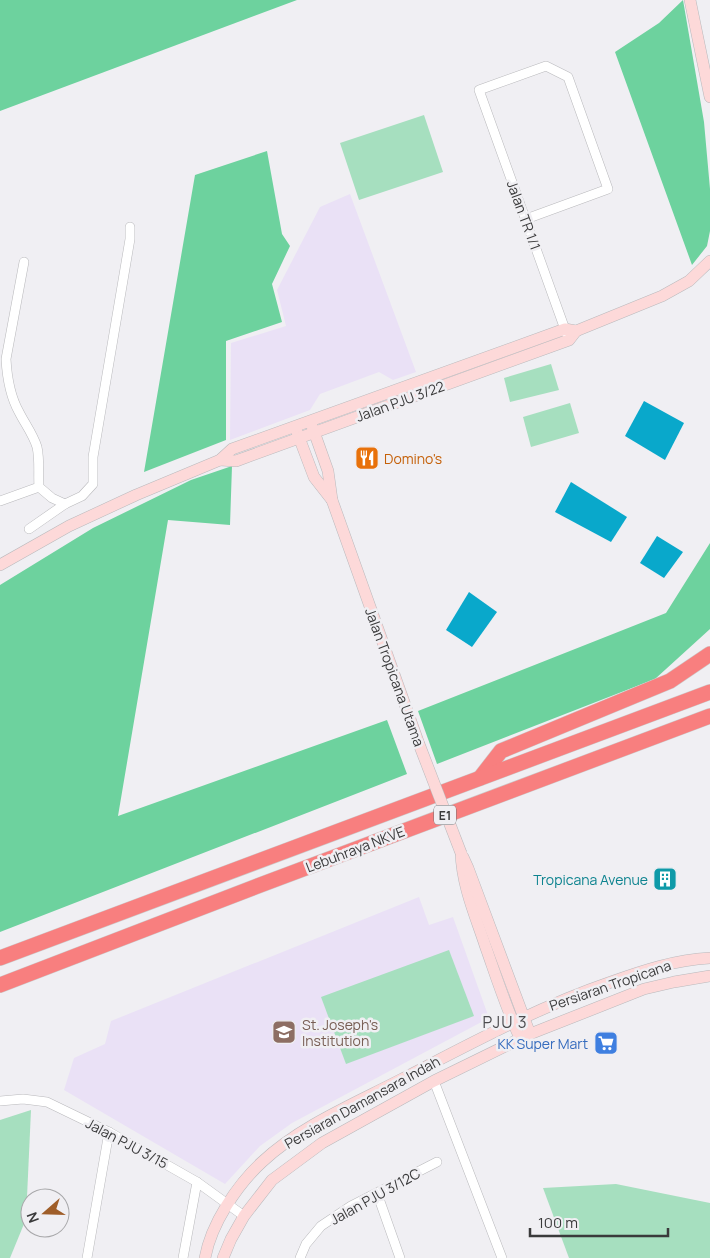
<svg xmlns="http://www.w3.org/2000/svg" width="710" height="1258" viewBox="0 0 710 1258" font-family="Manrope,sans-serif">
<rect width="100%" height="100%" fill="#f0eff3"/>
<g fill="#eae1f6">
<polygon points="350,194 416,372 393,380 379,372 320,394 310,410 230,440 231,343 286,326 277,290 320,207"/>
<polygon points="419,897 429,925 453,917 489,1018 292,1123 260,1146 225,1184 64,1090 74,1058 105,1044 111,1021"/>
</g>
<g fill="#a6dfbf">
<polygon points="424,115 443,172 359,200 340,143"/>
<polygon points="551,364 559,390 510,402 504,378"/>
<polygon points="570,403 579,433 531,447 523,417"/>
<polygon points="449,950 474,1016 346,1064 321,997"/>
<polygon points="31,1110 26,1219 10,1258 0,1258 0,1120"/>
<polygon points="616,1184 710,1203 710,1258 569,1258 543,1188"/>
</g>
<g fill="#6dd29e">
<polygon points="0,0 297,0 0,111"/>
<polygon points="683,0 704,122 710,189 710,231 707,246 692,265 615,52 659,23"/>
<polygon points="267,151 282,234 290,246 272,284 282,322 226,341 226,440 144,472 195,175"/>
<polygon points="232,466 230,525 168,520 118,816 387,720 407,774 0,932 0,585 93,528 191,480"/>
<polygon points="710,543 710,629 655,679 437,764 418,711 666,613"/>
</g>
<g fill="#09a8cb">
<polygon points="644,401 684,423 665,460 625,436"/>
<polygon points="571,482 627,517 611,542 555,512"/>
<polygon points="657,536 683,552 664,578 640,563"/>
<polygon points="469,592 497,612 472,647 446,630"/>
</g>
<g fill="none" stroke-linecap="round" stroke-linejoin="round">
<g stroke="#b9b9bc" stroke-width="10">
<g id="street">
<polyline points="526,219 608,189 568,77 546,66 479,90 567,335"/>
<path d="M24,262L6,359C7,377 10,396 19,412C25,424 33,434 37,447C40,460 38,474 39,487L52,498L65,504"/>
<polyline points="0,501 39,487"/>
<polyline points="29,529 65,504 82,496 93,484 93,457 130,239 130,227"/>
<polyline points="434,1081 502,1258"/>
<polyline points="0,1101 23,1099 47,1102 109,1132 197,1182 244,1216"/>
<polyline points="377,1193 400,1258"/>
<polyline points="87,1258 109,1132"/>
<polyline points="183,1258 197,1182"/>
<polyline points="300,1258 306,1244 321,1226 351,1206 437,1162"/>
</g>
</g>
<g stroke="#b9b9bc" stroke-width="12">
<g id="secondary">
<polyline points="690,0 710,97"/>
<polyline points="312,426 328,471 332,500 419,744"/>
<polyline points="297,432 314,477 332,500"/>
<polyline points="220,460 236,461 569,340 576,331"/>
<polyline points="0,565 69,526 136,495 220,460 232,449 565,329 576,331 662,296 689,281 710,261"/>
<path d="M461,853C462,885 475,915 485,945C496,976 506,1008 520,1038"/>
<polyline points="463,857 468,868 530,1034"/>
<path d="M205,1258C211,1224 237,1185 262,1162C300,1126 356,1103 402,1079C470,1044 538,1007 611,982C644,970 675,960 710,958"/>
<polyline points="223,1258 231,1239 244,1216 272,1180 322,1143 434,1081 530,1034 644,989 674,982 710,976"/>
</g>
</g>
<g stroke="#ccc" stroke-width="16">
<g id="highway">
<polyline points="480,778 501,751 670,681 710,654"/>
<polyline points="0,958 710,692"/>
<polyline points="0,985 255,887 710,716"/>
</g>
</g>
<use href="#street" stroke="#fff" stroke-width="9"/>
<use href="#secondary" stroke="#fdd9d9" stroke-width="11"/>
<use href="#highway" stroke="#f87f7f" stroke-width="15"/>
<g stroke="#b9b9bc" stroke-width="12" stroke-linecap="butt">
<polyline id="secondary-bridge" points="419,744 461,853"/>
</g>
<use href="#secondary-bridge" stroke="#fdd9d9" stroke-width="11"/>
</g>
<defs>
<g id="restaurant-square" transform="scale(1.25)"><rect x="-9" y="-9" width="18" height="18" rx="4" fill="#e8710a" stroke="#f0eff3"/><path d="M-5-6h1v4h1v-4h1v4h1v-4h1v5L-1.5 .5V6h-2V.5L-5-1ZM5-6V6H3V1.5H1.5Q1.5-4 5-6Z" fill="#fff"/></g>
<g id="building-square" transform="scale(1.25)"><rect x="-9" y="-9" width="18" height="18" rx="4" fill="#0f9aa8" stroke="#f0eff3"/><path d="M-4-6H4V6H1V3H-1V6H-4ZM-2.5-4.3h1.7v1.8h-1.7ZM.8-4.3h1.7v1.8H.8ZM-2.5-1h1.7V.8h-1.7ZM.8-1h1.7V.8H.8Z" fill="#fff"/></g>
<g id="school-square" transform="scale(1.25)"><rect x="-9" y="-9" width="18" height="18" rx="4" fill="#8d6e63" stroke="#f0eff3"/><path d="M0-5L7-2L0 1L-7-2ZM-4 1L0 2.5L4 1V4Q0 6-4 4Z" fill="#fff"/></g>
<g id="supermarket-square" transform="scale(1.25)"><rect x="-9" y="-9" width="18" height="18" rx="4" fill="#3f7fe0" stroke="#f0eff3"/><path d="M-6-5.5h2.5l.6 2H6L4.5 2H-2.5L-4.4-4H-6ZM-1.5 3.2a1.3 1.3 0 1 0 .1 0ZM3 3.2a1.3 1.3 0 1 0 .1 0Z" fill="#fff"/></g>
</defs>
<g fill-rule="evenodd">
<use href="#restaurant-square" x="367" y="458"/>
<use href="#building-square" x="665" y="879"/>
<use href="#school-square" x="284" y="1032"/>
<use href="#supermarket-square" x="606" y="1043"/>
</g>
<g text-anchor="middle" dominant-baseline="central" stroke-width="5" stroke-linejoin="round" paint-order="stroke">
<rect fill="#f0eff3" stroke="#717072" stroke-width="1" x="434" y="805.5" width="22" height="19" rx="4"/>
<g font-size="12" font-weight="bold" fill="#3a3a3b">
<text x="445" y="815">E1</text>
</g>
<g font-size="14" fill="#3a3a3b" stroke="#f0eff3">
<text transform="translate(524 215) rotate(70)">Jalan TR 1/1</text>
<text transform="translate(400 401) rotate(-20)">Jalan PJU 3/22</text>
<text transform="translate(395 677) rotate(70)">Jalan Tropicana Utama</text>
<text transform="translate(355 849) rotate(-21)">Lebuhraya NKVE</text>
<text transform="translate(610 985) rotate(-19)">Persiaran Tropicana</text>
<text transform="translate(362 1102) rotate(-29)">Persiaran Damansara Indah</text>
<text transform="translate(127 1143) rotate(28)">Jalan PJU 3/15</text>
<text transform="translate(375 1196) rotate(-29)">Jalan PJU 3/12C</text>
</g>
<g font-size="14" fill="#c56008" stroke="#f0eff3" text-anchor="start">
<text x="384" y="458">Domino's</text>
</g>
<g font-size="14" fill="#0d838f" stroke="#f0eff3" text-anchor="end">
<text x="648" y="879">Tropicana Avenue</text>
</g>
<g font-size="14" fill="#785e54" stroke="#f0eff3" text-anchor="start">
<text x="302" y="1024">St. Joseph's<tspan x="302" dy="16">Institution</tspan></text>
</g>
<g font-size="14" fill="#366cbe" stroke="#f0eff3" text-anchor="end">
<text x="588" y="1043">KK Super Mart</text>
</g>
<g font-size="16" letter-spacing="1" fill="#4c4c4f" stroke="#f0eff3">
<text x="505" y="1022">PJU 3</text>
</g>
</g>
<g transform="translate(45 1213) rotate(250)"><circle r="24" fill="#f0eff3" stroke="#a7a7a9"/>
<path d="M0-4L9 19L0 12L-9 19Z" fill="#9f5e29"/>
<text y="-8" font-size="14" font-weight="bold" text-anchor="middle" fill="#3a3a3b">N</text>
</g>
<path d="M530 1228v8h138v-8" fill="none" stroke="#3a3a3b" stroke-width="2.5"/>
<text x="538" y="1228" font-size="15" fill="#3a3a3b" stroke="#f0eff3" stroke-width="4" paint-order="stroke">100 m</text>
</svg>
